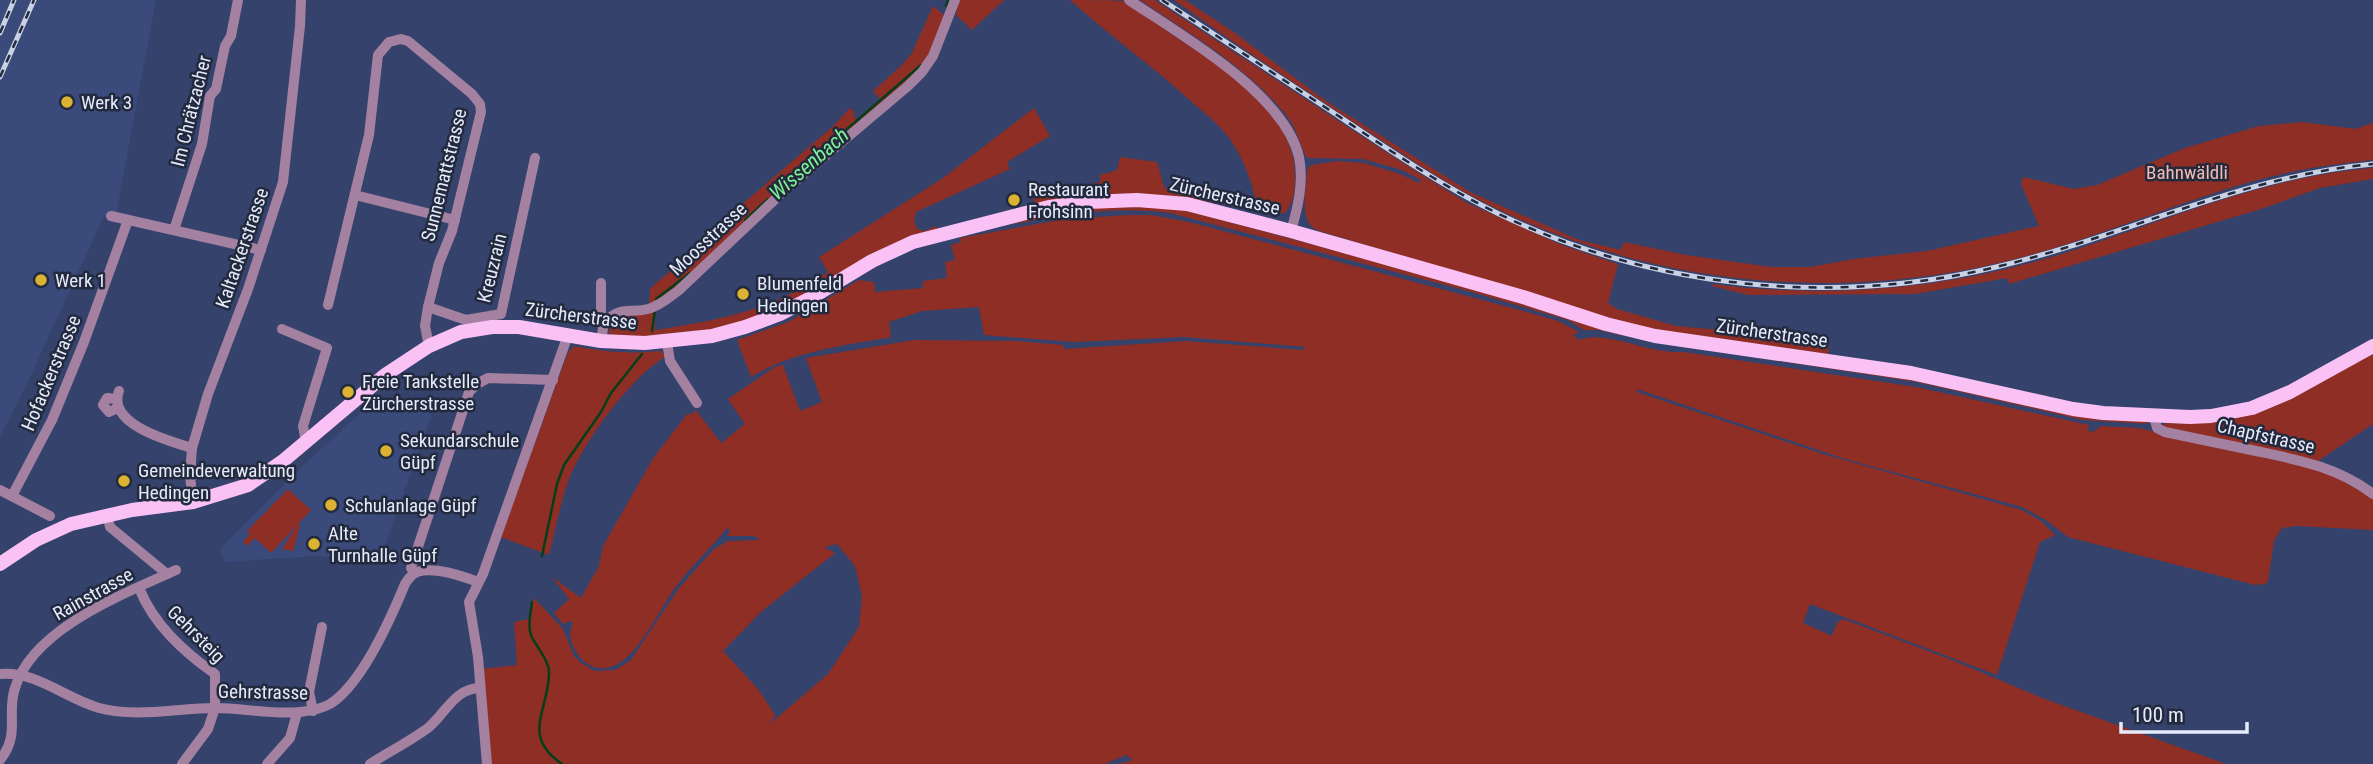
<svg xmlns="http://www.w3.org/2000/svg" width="2373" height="764" viewBox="0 0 2373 764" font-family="'Roboto Condensed',sans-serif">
<rect width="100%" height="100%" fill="#34426c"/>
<g fill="#3a4a7b">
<polygon points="0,0 156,0 116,214 103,218 25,388 0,437"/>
<polygon points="377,398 432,414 380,559 318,556 224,562 220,549 308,461"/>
</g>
<g fill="#8f2e25" fill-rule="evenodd">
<polygon points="959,0 1004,0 972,30 956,15"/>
<path d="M1070,0C1083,0 1112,0 1123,1C1138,7 1154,22 1167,31C1215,63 1297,112 1295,178C1295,191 1294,202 1285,213H1270L1194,199L1133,194L1036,205L1033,197L1100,182V175L1117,170L1120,157L1157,162L1164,187L1173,193L1256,202C1252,182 1245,164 1235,147C1225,129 1209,117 1194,104C1154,67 1110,36 1070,0Z"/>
<path d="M1140,0H1155L1389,154L1467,203L1562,245L1618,264L1608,303L1617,309L1676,326L1829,340L1828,355L1650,331L1316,230C1298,218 1307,189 1307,170L1311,165L1338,161L1364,163L1400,174L1419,183L1421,180L1402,170L1363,159L1307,158C1299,144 1297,128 1286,115C1247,67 1190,34 1140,0Z"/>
<path d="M1174,0H1185L1235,33L1326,101L1470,192L1579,240L1621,250L1624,242L1686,255L1771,267H1811L1853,259L1927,251L2039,226L2021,184L2023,177L2074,189L2097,185L2185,148L2259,126L2302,122L2355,129L2373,123V160C2323,165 2275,173 2227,189C2151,213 2077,245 1999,263C1825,303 1642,283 1483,202C1440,180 1401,153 1361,127C1298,86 1235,44 1174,0Z"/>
<polygon points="933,6 945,16 935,47 916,74 862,119 861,117 881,100 873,91 902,65 912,53"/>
<polygon points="850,108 855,112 853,114 858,123 664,297 649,305 650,289 655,284 689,256 739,207 832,127"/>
<path d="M1034,108L1050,136L1007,162L1010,169L916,212L914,221L917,229L925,231L936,226L937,230L792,303L731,326L670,336H612L609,333L610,321L615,317L655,311V330C721,320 772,310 828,272L819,257L943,178Z"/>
<path d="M2373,168V179L2320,188L2261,209L2009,284L2007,278L1915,294L1748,295L1712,286V284C1839,300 1956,288 2078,249C2175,217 2270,176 2373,168Z"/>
<path d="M1110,205L1173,208L1196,213L1482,290L1623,334L1624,336L1599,330H1584L1568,320L1468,291L1170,213C1106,204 1043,219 980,230L1048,212Z"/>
<path d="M1128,215H1151L1189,222L1516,309L1558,321L1579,332L1573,335L1579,340C1605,329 1650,355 1684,352L1916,387L2089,425L2088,430L2091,433L2101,426L2138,428L2258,455L2331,473L2373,498V530L2296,526L2282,528L2274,541L2268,581L2265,584L2255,585L2068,537L2046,520L2022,507L1845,459L1637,389V392L1823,454L2022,510L2041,521L2055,535L2040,542L1997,675L1810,604L1803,623L1832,636L1837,623L1843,619L1952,660L2042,698L2226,764H1119L1133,760L1126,755L1105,764H491L483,669L517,665L514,622L529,619L534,598L563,629L574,656L581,663L595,671L615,670L631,660L679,588L714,549L728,541L760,540L754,536H727L730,530L727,528C711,548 692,565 677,585C658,609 631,679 594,667C587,664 581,660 577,653C571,644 568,633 573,623L570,621L563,624L554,613L569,599L552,577L581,598L599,566L603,546L654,457L688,413L691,415L696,410L721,443L745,424L728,399L775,367L783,365L800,411L822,402L806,358L914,340L1016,341L1063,345L1064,349L1186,341L1304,350L1305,347L1184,337L1074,342L984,335L979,307L922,311L889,322L891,337C842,346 794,351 751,377L737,340L788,322L859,280L874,282L875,292L923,288V281L947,278L945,262L955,260L951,245L961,242L960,238L1065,219ZM837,544L855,566L862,596L859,627L828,674L771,723L775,715L758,689L723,651L762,611L835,553L824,547Z"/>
<polygon points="1668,344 1887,374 2143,421 2149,424 2083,420 1917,382"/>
<path d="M575,346C601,352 633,354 660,351L666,356C630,378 583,442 568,482C560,505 555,531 549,555L501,537L568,352Z"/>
<polygon points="2373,352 2373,424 2318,461 2167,429 2162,426 2167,422 2224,419"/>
<polygon points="288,489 311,510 298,524 300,525 293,551 282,549 297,525 271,553 255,538 247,546 243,542 250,534 247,531"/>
</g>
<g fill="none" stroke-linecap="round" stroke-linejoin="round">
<g stroke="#073d18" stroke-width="2.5">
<polyline points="946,6 948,0"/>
<polyline points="786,182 921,65"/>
<polyline points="745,220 768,199"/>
<polyline points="656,299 690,273"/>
<polyline points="652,331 655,310"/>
<polyline points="542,556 557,484 564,465 601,412 611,393 642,354"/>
<path d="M532,602C531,612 527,625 531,635C536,647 550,661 549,674C548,712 521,736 562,764"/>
</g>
<g stroke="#a481a1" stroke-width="10">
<path d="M1129,0C1181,35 1284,93 1299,157C1304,182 1298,207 1291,231"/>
<polyline points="355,195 455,220"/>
<polyline points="111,216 261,250"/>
<polyline points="174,230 202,144 210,96 216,89 225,46 231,36 238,0"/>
<polyline points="601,283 601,318 604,322"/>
<polyline points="328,305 369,135 378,55 389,42 401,39 408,41 472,94 480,104 481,112 452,231 439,263 428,307 425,326 429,346"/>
<polyline points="428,307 466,320 501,314 535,158"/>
<polyline points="282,329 327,348 303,426 306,443"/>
<path d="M601,341L604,322C624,305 628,314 648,309C660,306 668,298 678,291L785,190L908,86L922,72L933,56L955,0"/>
<polyline points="667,342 670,361 697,403"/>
<path d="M119,391C106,424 169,441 192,448"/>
<polyline points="116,399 107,398 103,405 109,412 118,408"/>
<path d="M2154,417L2157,428L2165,432C2195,438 2226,445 2256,451C2299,460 2337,467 2373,494"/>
<polyline points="0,490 50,516"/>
<polyline points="12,496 52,420 84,342 128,220"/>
<polyline points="193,502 190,476 192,448 208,394 248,289 283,182 300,26 301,0"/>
<polyline points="107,514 110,527 167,574"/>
<polyline points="411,568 469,392 477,384 488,378 553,380"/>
<path d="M139,588C154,625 183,651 215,674V708L208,729L182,764"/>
<path d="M0,674C37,671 64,698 99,708C137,718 177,708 215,708C243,708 272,715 300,712C310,711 321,709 330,704C362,684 391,618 405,584C408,579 412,574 417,572C434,566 462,576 478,582"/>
<polyline points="313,711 309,692 322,627"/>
<path d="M0,760C21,734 6,714 15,688C33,628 124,594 176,570"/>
<polyline points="267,764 290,738 297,713"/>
<path d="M370,764C389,752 410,741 428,728C445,714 455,688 480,688"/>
<polyline points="487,764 478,657 469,602 483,574 568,335"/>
</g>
<polyline stroke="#fac1f5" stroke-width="14" points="0,564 36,540 71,524 132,510 193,502 248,485 283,461 385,375 429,346 461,332 492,327 519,327 601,341 645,343 712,336 745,327 780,314 809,299 872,261 913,242 1049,207 1088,202 1137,200 1187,204 1291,231 1523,297 1606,324 1655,336 1911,373 2073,409 2103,413 2190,417 2211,416 2252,408 2290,392 2373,346"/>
<g stroke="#cad1e5" stroke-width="5">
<g id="rail">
<path d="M1162,0C1220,38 1279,77 1337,115C1389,150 1442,186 1499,214C1652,288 1830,307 1996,267C2123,237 2241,176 2373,164"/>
<polyline points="0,33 14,0"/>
<polyline points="0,77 34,0"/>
</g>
</g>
<use href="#rail" stroke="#232a3e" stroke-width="2.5" stroke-dasharray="8" stroke-linecap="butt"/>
</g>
<g fill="#dcb233" stroke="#232a3e" stroke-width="2.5">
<circle cx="67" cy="102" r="7"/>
<circle cx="1014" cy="200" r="7"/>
<circle cx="41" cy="280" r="7"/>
<circle cx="743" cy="294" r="7"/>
<circle cx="348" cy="392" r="7"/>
<circle cx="386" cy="451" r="7"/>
<circle cx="124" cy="481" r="7"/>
<circle cx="331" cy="505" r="7"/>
<circle cx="314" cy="544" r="7"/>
</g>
<g text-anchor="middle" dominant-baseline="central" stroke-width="5" stroke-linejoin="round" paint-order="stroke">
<g font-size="19" fill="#e5ebfb" stroke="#232a3e" text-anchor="start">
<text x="81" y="102">Werk 3</text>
<text x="1028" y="189">Restaurant<tspan x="1028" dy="22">Frohsinn</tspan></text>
<text x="55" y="280">Werk 1</text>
<text x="757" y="283">Blumenfeld<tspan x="757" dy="22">Hedingen</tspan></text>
<text x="362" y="381">Freie Tankstelle<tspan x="362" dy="22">Zürcherstrasse</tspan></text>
<text x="400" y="440">Sekundarschule<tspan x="400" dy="22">Güpf</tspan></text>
<text x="138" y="470">Gemeindeverwaltung<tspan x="138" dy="22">Hedingen</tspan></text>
<text x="345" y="505">Schulanlage Güpf</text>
<text x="328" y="533">Alte<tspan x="328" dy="22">Turnhalle Güpf</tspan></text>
</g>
<g font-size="19" fill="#e5ebfb" stroke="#232a3e">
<text transform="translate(191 111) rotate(-76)">Im Chrätzacher</text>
<text transform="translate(444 175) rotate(-76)">Sunnemattstrasse</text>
<text transform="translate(1225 196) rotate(13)">Zürcherstrasse</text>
<text transform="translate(708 239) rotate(-43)">Moosstrasse</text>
<text transform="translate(242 248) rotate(-71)">Kaltackerstrasse</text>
<text transform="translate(492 268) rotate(-76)">Kreuzrain</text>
<text transform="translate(581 316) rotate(7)">Zürcherstrasse</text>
<text transform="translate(1772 333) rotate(8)">Zürcherstrasse</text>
<text transform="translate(51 373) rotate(-67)">Hofackerstrasse</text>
<text transform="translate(2266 436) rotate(13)">Chapfstrasse</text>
<text transform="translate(93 594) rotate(-29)">Rainstrasse</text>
<text transform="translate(196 634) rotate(45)">Gehrsteig</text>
<text transform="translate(263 692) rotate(1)">Gehrstrasse</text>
</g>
<g font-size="19" fill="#f3bab1" stroke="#232a3e">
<text x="2187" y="172">Bahnwäldli</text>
</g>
<g font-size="21" font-style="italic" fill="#7cf496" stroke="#232a3e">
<text transform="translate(809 164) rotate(-41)">Wissenbach</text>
</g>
</g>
<path d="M2121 722v10h126v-10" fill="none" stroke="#e5ebfb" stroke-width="3.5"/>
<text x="2132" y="722" font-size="21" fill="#e5ebfb" stroke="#232a3e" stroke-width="5" paint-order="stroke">100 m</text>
</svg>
